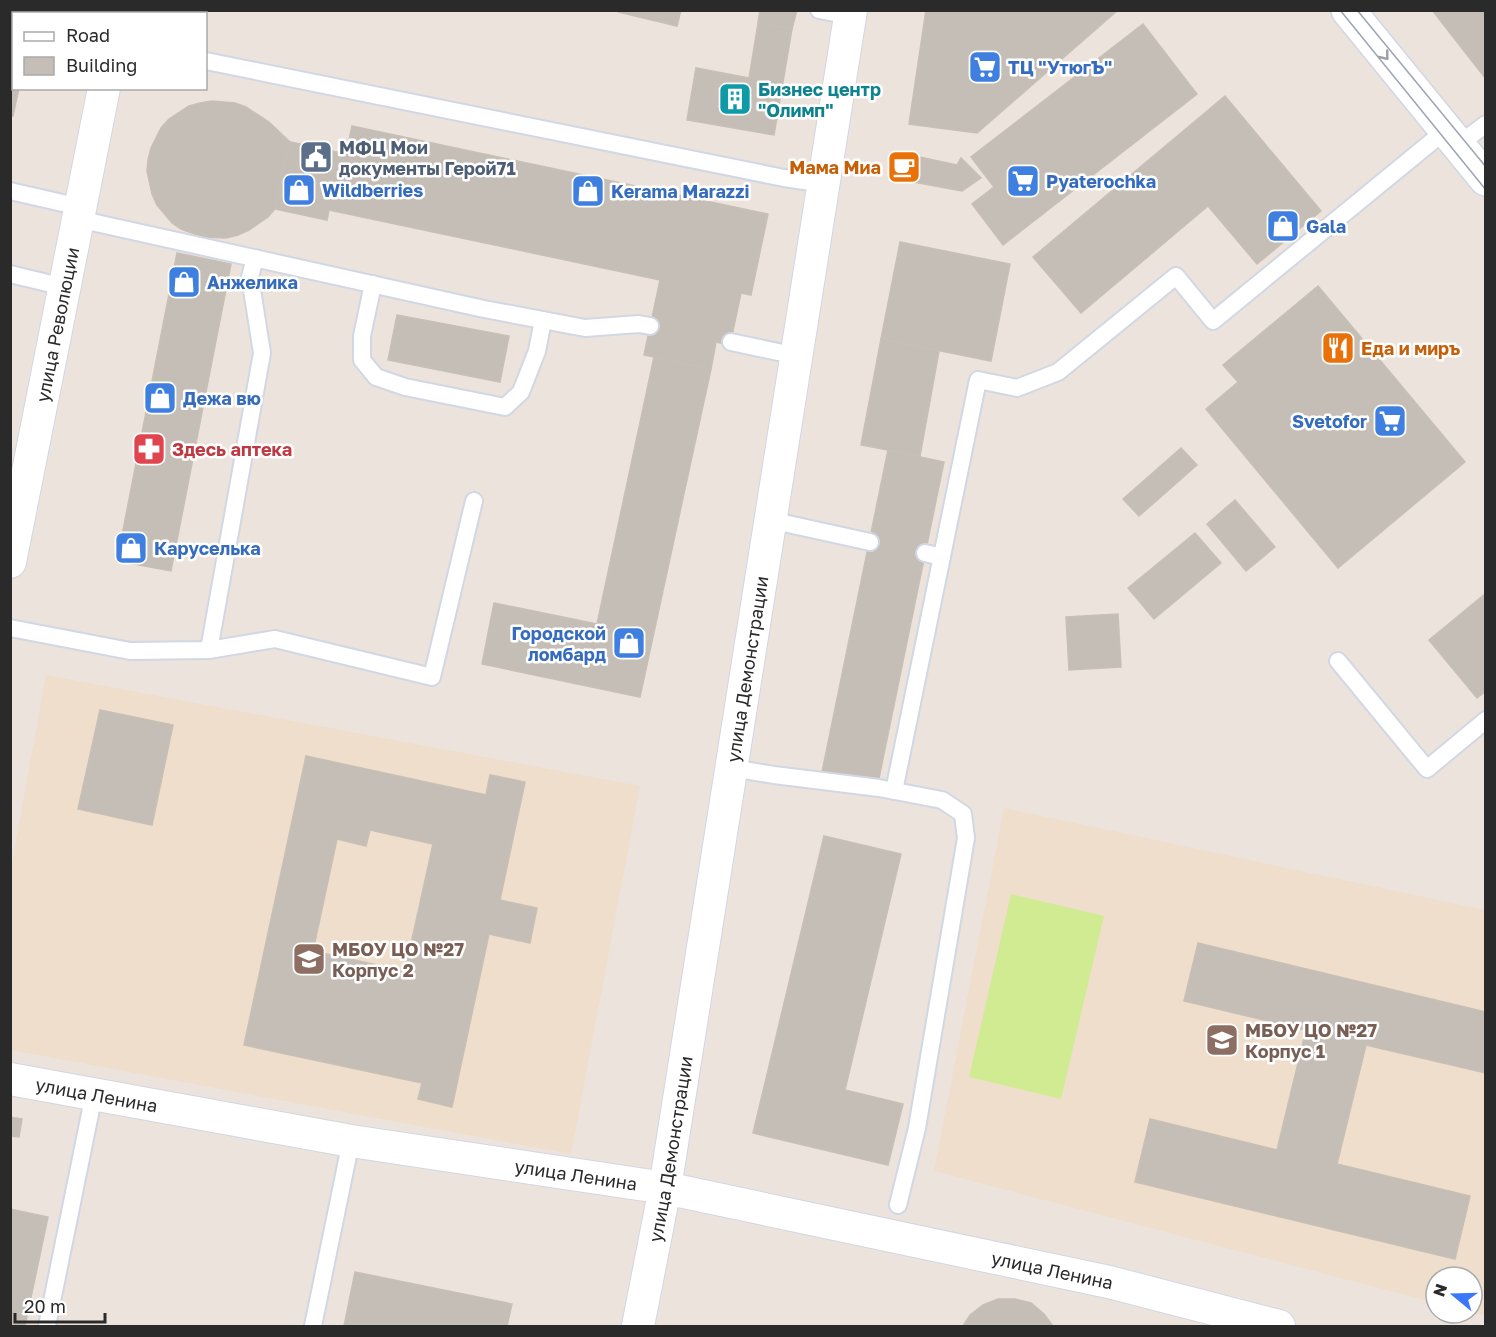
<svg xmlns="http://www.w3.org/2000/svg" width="1496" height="1337" viewBox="0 0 1496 1337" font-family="'Golos Text',sans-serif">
<rect width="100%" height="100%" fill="#ece3dc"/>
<g fill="#eedecb">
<polygon points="46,675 640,786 571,1154 11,1050 11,869"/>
<polygon points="1004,808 1485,910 1485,1316 1472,1312 1472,1277 1436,1277 1436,1303 934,1171"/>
</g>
<polygon fill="#d1eb93" points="1011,894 1104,916 1061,1099 969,1077"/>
<g fill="#c4beb7" stroke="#c8bfb5" stroke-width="1.5" fill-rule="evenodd">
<polygon points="618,10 681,10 677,26 618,12"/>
<polygon points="760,10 797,10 792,29 758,23"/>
<polygon points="926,10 1118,10 977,133 909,124"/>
<polygon points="1432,10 1486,10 1486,79"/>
<polygon points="758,23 792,29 774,135 687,120 696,68 749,78"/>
<polygon points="1143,24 1197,94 1003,245 972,204 994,187 971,157"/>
<polygon points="10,52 14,52 14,88 19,88 13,116 10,115"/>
<polygon points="1225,96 1321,211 1257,264 1208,206 1081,313 1033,257"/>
<polygon points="212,101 235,103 246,107 269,122 290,142 275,209 268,217 249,230 238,235 226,238 203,237 181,229 172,223 157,205 152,194 147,171 148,160 151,148 161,128 169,119 189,106 200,103"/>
<polygon points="352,126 768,214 751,295 741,293 730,345 716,342 711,369 644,355 660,280 329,210 327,220 275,209 290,142 346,154"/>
<polygon points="896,152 957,165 961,158 981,178 962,191 891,178"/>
<polygon points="900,242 1010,264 991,361 881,339"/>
<polygon points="177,253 231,264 171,571 117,561"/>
<polygon points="1318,286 1465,462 1338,568 1206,409 1238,382 1223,365"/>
<polygon points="397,315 509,336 500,382 388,360"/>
<polygon points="881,339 939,351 920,456 861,445"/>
<polygon points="654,357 711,369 640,697 482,664 494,603 597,624"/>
<polygon points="1181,448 1197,465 1139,516 1123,499"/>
<polygon points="888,450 944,462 878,783 822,772"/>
<polygon points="1235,500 1275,547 1246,571 1207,524"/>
<polygon points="1195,533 1221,563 1154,619 1128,588"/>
<polygon points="1486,593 1486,691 1477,698 1429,640"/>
<polygon points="1118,614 1121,667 1069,670 1066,617"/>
<polygon points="100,710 173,725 152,825 78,809"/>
<path d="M306,756L486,795L490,775L525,782L500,900L537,908L530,943L489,934L452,1107L418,1099L422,1083L244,1045ZM370,830L433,844L405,971L313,951L337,839L366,846Z"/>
<polygon points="824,836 901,854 845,1090 903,1104 888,1165 753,1133"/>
<polygon points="1198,943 1486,1012 1486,1073 1366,1045 1337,1164 1470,1196 1455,1259 1135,1182 1150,1119 1277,1150 1306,1030 1184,1001"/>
<polygon points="10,1117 22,1119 19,1137 10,1136"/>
<polygon points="10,1209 48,1217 25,1326 10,1326"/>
<polygon points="355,1272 512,1304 507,1326 344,1326"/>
<polygon points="998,1299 1015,1299 1031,1303 1044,1314 1053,1326 963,1326 970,1315 983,1305"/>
</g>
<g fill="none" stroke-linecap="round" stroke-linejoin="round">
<g stroke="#d1d7e3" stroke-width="20">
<g id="lane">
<polyline points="819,10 850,16"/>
<polyline points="206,61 784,178 824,184"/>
<polyline points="1458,145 1486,124"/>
<polyline points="10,191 80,207"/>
<polyline points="78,219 484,309 585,328 639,324 650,326"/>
<polyline points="10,274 64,287"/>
<polyline points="373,284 362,336 362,360 376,377 405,387 505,407 521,392 537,351 543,320"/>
<polyline points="731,342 797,356"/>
<polyline points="770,520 870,542"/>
<polyline points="925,553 942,557"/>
<polyline points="10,628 130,651 209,650 275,639 432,677 474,501"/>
<polyline points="209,650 262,353 250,277 255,258"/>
<polyline points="1338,661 1427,769 1486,720"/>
<polyline points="732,768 774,775 879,788 942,800 963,814 966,838 917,1128 898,1205"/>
<polyline points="894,791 978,380 1017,388 1058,372 1176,276 1213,321 1446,130"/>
<polyline points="47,1326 94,1094"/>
<polyline points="313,1326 351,1141"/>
</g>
</g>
<g stroke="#d1d7e3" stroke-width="34">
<g id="street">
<polyline points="118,14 119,10"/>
<path id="s1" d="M10,562L104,88"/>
<path id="s2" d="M10,1079L351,1141L665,1188L1109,1282L1279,1326"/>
<path id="s3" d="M638,1326L665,1188L851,10"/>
</g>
</g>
<g stroke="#d1d7e3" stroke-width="36">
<polyline id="secondary" points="1348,10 1486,179"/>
</g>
<use href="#lane" stroke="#fff" stroke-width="16"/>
<use href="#street" stroke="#fff" stroke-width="32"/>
<use href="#secondary" stroke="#fff" stroke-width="33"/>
<g stroke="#9fa4b4" stroke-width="1.5">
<polyline points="1340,10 1486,190"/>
<polyline points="1357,10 1486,167"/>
</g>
</g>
<defs><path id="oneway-chevron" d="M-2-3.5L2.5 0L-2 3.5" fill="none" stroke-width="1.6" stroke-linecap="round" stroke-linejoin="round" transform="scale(1.5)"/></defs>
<use stroke="#9f9f9f" href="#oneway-chevron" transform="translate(1385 56) rotate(51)"/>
<defs>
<g id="supermarket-square" transform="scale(1.725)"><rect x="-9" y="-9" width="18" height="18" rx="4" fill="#3f7fe0" stroke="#fff"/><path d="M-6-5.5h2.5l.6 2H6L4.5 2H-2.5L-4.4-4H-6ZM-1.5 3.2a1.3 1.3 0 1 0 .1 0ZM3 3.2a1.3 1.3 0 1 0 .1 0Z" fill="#fff"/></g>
<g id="building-square" transform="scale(1.725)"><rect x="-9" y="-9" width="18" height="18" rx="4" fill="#0f9aa8" stroke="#fff"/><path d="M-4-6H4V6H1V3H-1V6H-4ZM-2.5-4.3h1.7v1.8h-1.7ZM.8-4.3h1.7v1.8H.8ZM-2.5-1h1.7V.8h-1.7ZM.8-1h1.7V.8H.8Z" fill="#fff"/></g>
<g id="civic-square" transform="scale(1.725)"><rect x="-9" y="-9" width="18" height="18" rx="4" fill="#5c6f8a" stroke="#fff"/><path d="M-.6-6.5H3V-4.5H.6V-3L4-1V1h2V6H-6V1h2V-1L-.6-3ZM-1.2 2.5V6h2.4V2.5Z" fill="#fff"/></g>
<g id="cafe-square" transform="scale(1.725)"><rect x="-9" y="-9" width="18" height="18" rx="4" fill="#e8710a" stroke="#fff"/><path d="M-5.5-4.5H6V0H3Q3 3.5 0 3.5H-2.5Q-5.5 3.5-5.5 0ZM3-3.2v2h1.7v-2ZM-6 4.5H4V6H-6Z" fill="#fff"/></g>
<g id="shop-square" transform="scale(1.725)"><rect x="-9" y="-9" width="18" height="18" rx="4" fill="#3f7fe0" stroke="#fff"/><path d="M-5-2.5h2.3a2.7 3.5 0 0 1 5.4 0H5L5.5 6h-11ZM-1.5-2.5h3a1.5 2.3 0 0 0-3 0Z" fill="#fff"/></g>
<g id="restaurant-square" transform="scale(1.725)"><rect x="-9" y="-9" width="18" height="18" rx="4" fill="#e8710a" stroke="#fff"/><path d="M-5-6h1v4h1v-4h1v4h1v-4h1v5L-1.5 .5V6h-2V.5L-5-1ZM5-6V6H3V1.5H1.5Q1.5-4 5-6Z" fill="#fff"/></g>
<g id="pharmacy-square" transform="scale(1.725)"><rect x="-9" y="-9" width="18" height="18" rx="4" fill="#e0444e" stroke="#fff"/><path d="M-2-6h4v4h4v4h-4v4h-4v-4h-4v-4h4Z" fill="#fff"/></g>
<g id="school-square" transform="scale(1.725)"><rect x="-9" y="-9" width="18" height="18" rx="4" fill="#8d6e63" stroke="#fff"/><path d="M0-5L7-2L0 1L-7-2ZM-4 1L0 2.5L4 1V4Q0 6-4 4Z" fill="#fff"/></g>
</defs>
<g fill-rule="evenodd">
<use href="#supermarket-square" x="985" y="67"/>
<use href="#building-square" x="735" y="99"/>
<use href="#civic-square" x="316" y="157"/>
<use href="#cafe-square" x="904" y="167"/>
<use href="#supermarket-square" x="1023" y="181"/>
<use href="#shop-square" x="299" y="190"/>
<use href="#shop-square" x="588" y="191"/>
<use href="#shop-square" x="1283" y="226"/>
<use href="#shop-square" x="184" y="282"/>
<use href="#restaurant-square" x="1338" y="348"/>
<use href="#shop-square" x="160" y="398"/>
<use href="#supermarket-square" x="1390" y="421"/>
<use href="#pharmacy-square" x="149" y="449"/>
<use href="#shop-square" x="131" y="548"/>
<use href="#shop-square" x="629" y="643"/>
<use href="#school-square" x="309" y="959"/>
<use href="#school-square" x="1222" y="1040"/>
</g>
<g text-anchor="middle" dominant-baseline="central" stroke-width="5" stroke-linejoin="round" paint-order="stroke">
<g font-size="18" font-weight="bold" fill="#366cbe" stroke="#fff" text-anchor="start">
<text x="1008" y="67">ТЦ "УтюгЪ"</text>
<text x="1046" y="181">Pyaterochka</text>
<text x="322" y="190">Wildberries</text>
<text x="611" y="191">Kerama Marazzi</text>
<text x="1306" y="226">Gala</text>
<text x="207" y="282">Анжелика</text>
<text x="183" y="398">Дежа вю</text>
<text x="1367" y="421" text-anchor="end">Svetofor</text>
<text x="154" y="548">Каруселька</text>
<text x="606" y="633" text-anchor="end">Городской<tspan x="606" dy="21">ломбард</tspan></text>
</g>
<g font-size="18" font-weight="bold" fill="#0d838f" stroke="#fff" text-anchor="start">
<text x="758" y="89">Бизнес центр<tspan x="758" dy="21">"Олимп"</tspan></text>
</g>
<g font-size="18" font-weight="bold" fill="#4e5e75" stroke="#fff" text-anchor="start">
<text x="339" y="147">МФЦ Мои<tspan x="339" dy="21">документы Герой71</tspan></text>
</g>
<g font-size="18" font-weight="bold" fill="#c56008" stroke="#fff" text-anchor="end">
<text x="881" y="167">Мама Миа</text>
<text x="1361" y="348" text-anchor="start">Еда и миръ</text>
</g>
<g font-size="18" fill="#2a2a2a" stroke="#fff">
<text stroke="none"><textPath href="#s1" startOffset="242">улица Революции</textPath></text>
<text stroke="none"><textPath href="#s3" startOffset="666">улица Демонстрации</textPath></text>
<text stroke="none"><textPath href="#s2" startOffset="88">улица Ленина</textPath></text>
<text stroke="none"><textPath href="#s3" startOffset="180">улица Демонстрации</textPath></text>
<text stroke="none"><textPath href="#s2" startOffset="574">улица Ленина</textPath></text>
<text stroke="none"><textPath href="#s2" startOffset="1060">улица Ленина</textPath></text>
</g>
<g font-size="18" font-weight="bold" fill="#be3a42" stroke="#fff" text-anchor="start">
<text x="172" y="449">Здесь аптека</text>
</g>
<g font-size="18" font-weight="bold" fill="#785e54" stroke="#fff" text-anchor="start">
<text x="332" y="949">МБОУ ЦО №27<tspan x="332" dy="21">Корпус 2</tspan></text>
<text x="1245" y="1030">МБОУ ЦО №27<tspan x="1245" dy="21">Корпус 1</tspan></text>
</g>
</g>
<rect width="1496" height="1337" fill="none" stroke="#2a2a2a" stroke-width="24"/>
<rect x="12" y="12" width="195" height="78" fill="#ffffff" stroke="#aaaaaa" stroke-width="1.5"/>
<rect x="24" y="32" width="30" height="9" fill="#ffffff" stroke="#aaaaaa" stroke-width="1.5"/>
<text x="66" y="42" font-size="18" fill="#2a2a2a">Road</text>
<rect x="24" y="57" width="30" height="18" fill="#c4beb7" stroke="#aaaaaa" stroke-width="1.5"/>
<text x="66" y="72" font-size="18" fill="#2a2a2a">Building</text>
<g transform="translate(1454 1295) rotate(289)"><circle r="28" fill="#ffffff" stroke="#aaaaaa" stroke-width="1.5"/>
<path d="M0-4.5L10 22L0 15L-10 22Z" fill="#3a77fb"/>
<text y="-9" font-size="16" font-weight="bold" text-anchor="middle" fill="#2a2a2a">N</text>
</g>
<path d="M15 1313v9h90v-9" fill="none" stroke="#2a2a2a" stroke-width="3"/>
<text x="24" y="1313" font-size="18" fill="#2a2a2a" stroke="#ffffff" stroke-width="4.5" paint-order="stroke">20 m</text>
</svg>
